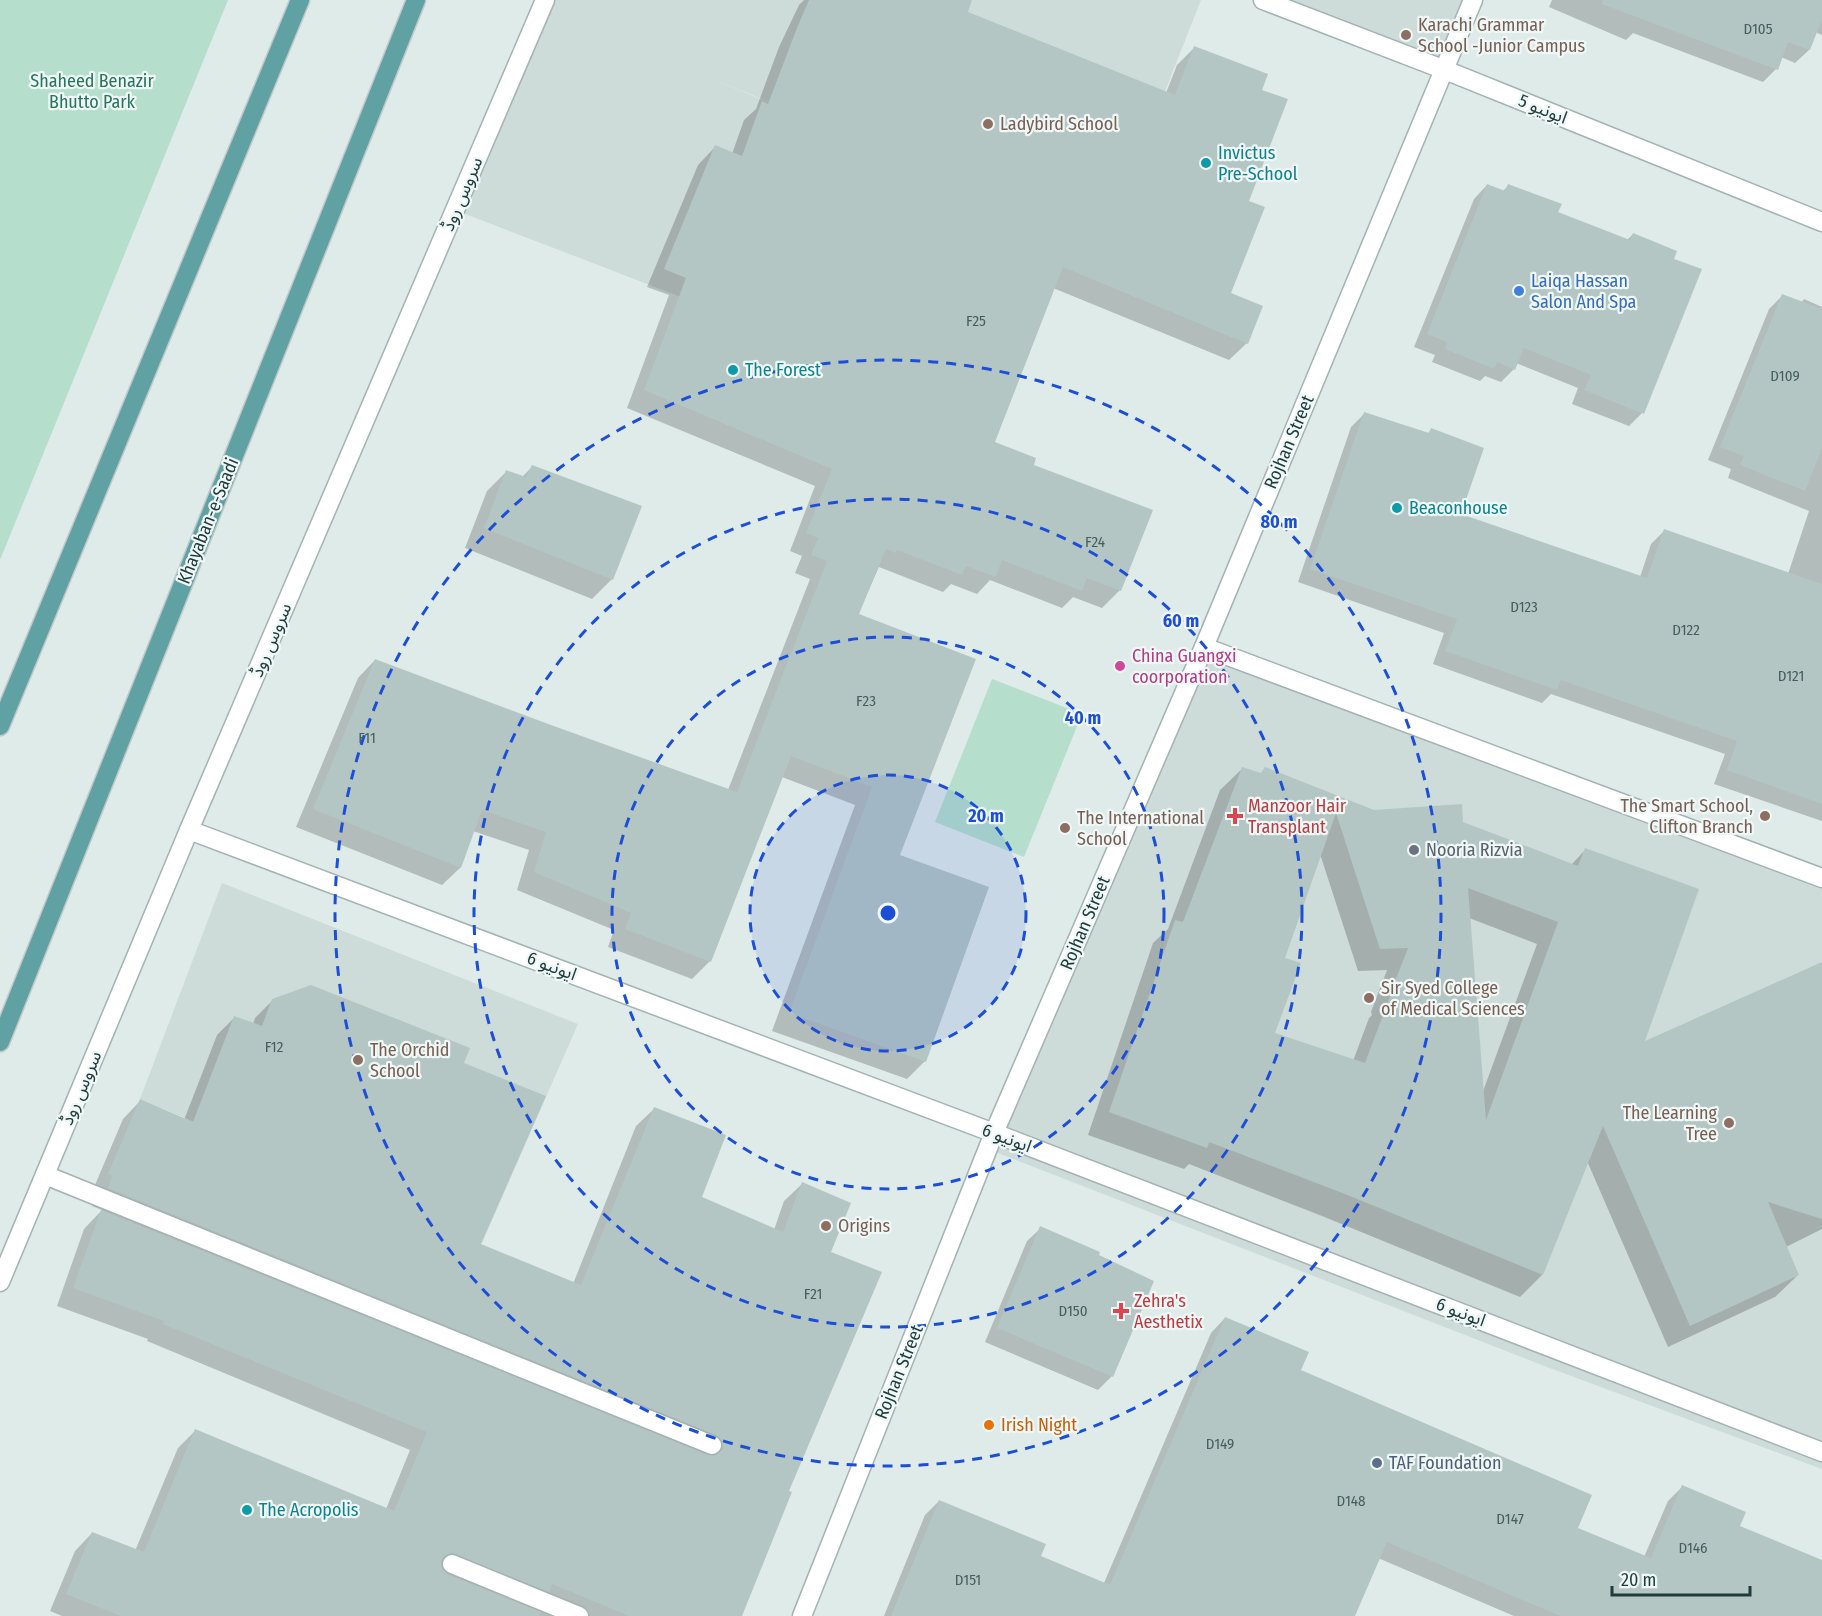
<svg xmlns="http://www.w3.org/2000/svg" width="1822" height="1616" viewBox="0 0 1822 1616" font-family="'Fira Sans Condensed','Noto Sans Arabic',sans-serif">
<rect width="100%" height="100%" fill="#dfebe9"/>
<g fill="#cddbd9">
<polygon points="545,0 1201,0 1107,238 705,76 918,164 837,357 455,210"/>
<polygon points="1263,0 1473,0 1445,70"/>
<polygon points="1204,647 1822,878 1822,1469 1547,1367 993,1151"/>
<polygon points="222,883 578,1024 482,1243 140,1099"/>
</g>
<g fill="#b6decc">
<polygon points="0,0 228,0 0,560"/>
<polygon points="992,679 1082,714 1024,857 935,822"/>
</g>
<g fill="#0003" fill-rule="evenodd">
<polygon points="804,0 970,0 966,13 1166,93 1177,65 1194,48 1260,90 1247,202 1229,294 1247,343 1229,360 1053,288 993,443 1032,466 1120,590 1102,608 1073,597 1062,608 990,580 977,594 951,584 943,592 879,567 857,615 898,856 925,1061 907,1079 772,1031 855,805 782,777 710,961 692,979 608,947 614,930 517,890 529,850 473,831 460,868 442,885 296,827 358,678 375,660 551,726 728,790 810,579 795,573 802,556 790,551 815,486 627,408 669,295 647,287 698,165 715,147 732,154 744,120 756,109 779,47 799,5"/>
<polygon points="1552,0 1822,0 1822,35 1815,32 1809,50 1795,63 1781,57 1776,69 1763,82 1633,33 1626,40 1549,7"/>
<polygon points="1487,185 1502,192 1509,185 1556,213 1627,240 1633,234 1642,413 1629,426 1572,404 1578,388 1516,363 1514,369 1501,382 1485,376 1480,381 1432,362 1435,355 1414,347 1474,199"/>
<polygon points="1782,296 1801,303 1804,299 1822,307 1822,821 1714,784 1725,754 1551,694 1542,703 1433,664 1444,633 1298,582 1351,427 1365,413 1427,434 1431,430 1460,515 1640,577 1651,544 1664,531 1788,574 1809,511 1728,478 1731,469 1708,460 1769,309"/>
<polygon points="532,467 612,579 592,599 465,548 487,491 507,471 522,477"/>
<path d="M1243,768L1374,811L1462,823L1571,865L1585,850L1642,1044L1822,984V1229L1786,1247L1798,1275L1775,1297L1668,1347L1587,1161L1542,1275L1520,1297L1322,1216L1189,1164L1184,1169L1088,1135L1153,943L1168,929L1220,790ZM1320,854L1358,971L1387,970L1371,1012L1372,1015L1369,1018L1353,1061L1273,1034L1283,959ZM1469,918L1537,944L1482,1094Z"/>
<polygon points="273,1000 462,1064 479,1245 573,1284 636,1126 654,1109 700,1198 774,1230 784,1201 802,1184 829,1253 787,1492 740,1616 62,1616 50,1611 75,1551 92,1533 135,1551 178,1448 195,1431 386,1509 410,1450 147,1341 148,1339 57,1306 84,1229 102,1210 92,1206 96,1194 92,1192 123,1119 140,1101 184,1120 217,1035 234,1018 253,1024 255,1018"/>
<polygon points="1041,1228 1112,1376 1098,1390 985,1342 1027,1241"/>
<polygon points="1225,1318 1299,1371 1576,1529 1644,1557 1668,1501 1682,1487 1738,1526 1822,1562 1822,1616 1514,1616 1378,1558 1353,1616 884,1616 925,1515 939,1501 1039,1557 1104,1583 1211,1333"/>
</g>
<g fill="#b4c6c3" fill-rule="evenodd">
<polygon points="809,0 972,0 968,12 1175,95 1194,46 1268,74 1262,90 1288,99 1249,201 1265,207 1231,293 1263,306 1248,344 1063,267 995,442 1036,458 1034,465 1153,510 1121,591 1087,578 1082,591 1002,560 996,577 966,566 962,575 897,550 896,553 886,549 859,614 976,659 900,855 989,887 926,1062 789,1013 872,787 791,756 711,962 625,929 631,913 534,872 546,832 482,810 461,868 313,809 375,659 551,725 737,792 827,561 811,555 818,538 806,533 832,469 644,390 686,278 664,269 715,145 742,156 762,101 768,104 797,28"/>
<polygon points="1603,0 1822,0 1822,19 1810,50 1788,42 1778,70 1602,4"/>
<polygon points="1487,184 1505,191 1508,184 1562,204 1558,212 1630,240 1633,233 1677,251 1674,259 1702,269 1644,414 1584,390 1591,375 1524,348 1515,370 1497,362 1494,369 1445,349 1447,342 1427,334"/>
<polygon points="1782,294 1822,309 1822,448 1805,491 1740,465 1744,456 1720,447"/>
<polygon points="1364,412 1429,433 1431,428 1484,448 1461,514 1647,578 1664,529 1822,584 1822,804 1727,770 1737,741 1561,680 1557,690 1445,651 1457,619 1310,569"/>
<polygon points="532,465 642,506 613,580 484,528 506,470 526,477"/>
<path d="M1242,767L1261,773L1265,767L1374,810L1462,804L1463,822L1578,866L1585,848L1699,889L1645,1041L1822,962V1219L1768,1202L1799,1275L1690,1326L1603,1126L1543,1275L1345,1194L1209,1142L1207,1148L1109,1112L1175,920L1183,922ZM1336,813L1380,949L1408,948L1392,989L1395,996L1391,994L1365,1063L1275,1033L1301,963L1285,958ZM1468,888L1558,922L1486,1120Z"/>
<polygon points="311,985 470,1048 464,1063 546,1096 481,1244 581,1285 654,1107 726,1135 702,1197 783,1232 802,1182 851,1203 831,1252 882,1272 789,1491 792,1492 742,1616 629,1616 552,1584 549,1592 451,1553 445,1556 441,1560 443,1570 447,1574 541,1612 539,1616 121,1616 66,1594 92,1532 144,1552 195,1429 394,1511 427,1432 163,1324 164,1321 73,1288 101,1210 708,1455 718,1454 723,1449 721,1439 716,1435 108,1188 112,1176 108,1174 140,1099 193,1122 234,1016 262,1026 272,999"/>
<polygon points="1040,1226 1100,1252 1099,1255 1154,1281 1113,1377 997,1328"/>
<polygon points="1225,1317 1309,1352 1301,1370 1592,1495 1578,1528 1651,1558 1682,1485 1746,1512 1740,1526 1822,1560 1822,1616 1560,1616 1387,1542 1355,1616 891,1616 939,1500 1046,1544 1041,1556 1110,1585"/>
</g>
<g fill="none" stroke-linecap="round" stroke-linejoin="round">
<g stroke="#a2b3b2" stroke-width="21">
<g id="service">
<polyline points="45,1175 712,1445"/>
<polyline points="0,1282 189,830"/>
<polyline points="452,1564 579,1616"/>
</g>
</g>
<g stroke="#a2b3b2" stroke-width="21">
<g id="minor">
<polyline points="545,0 189,830 994,1133 1822,1452"/>
<polyline points="1263,0 1445,70 1822,222"/>
<polyline points="1204,647 1822,878"/>
<polyline points="802,1616 994,1133 1204,647 1473,0"/>
</g>
</g>
<g stroke="#c0c8c8" stroke-width="21">
<g id="primary">
<polyline points="0,726 300,0"/>
<polyline points="0,1042 416,0"/>
</g>
</g>
<use href="#service" stroke="#fff" stroke-width="18"/>
<use href="#minor" stroke="#fff" stroke-width="18"/>
<use href="#primary" stroke="#60a1a3" stroke-width="18"/>
</g>
<circle cx="888" cy="913" r="138" fill="#1d4ed8" fill-opacity=".12"/>
<g fill="none" stroke="#1d4ed8" stroke-width="3" stroke-dasharray="10 8">
<circle cx="888" cy="913" r="138"/>
<circle cx="888" cy="913" r="276"/>
<circle cx="888" cy="913" r="414"/>
<circle cx="888" cy="913" r="553"/>
</g>
<g fill="#8d6e63" stroke="#eff8f6" stroke-width="2">
<circle cx="1406" cy="35" r="6"/>
<circle cx="988" cy="124" r="6"/>
<circle cx="1765" cy="816" r="6"/>
<circle cx="1065" cy="828" r="6"/>
<circle cx="1369" cy="998" r="6"/>
<circle cx="358" cy="1060" r="6"/>
<circle cx="1729" cy="1123" r="6"/>
<circle cx="826" cy="1226" r="6"/>
</g>
<g fill="#0f9aa8" stroke="#eff8f6" stroke-width="2">
<circle cx="1206" cy="163" r="6"/>
<circle cx="733" cy="370" r="6"/>
<circle cx="1397" cy="508" r="6"/>
<circle cx="247" cy="1510" r="6"/>
</g>
<circle fill="#3f7fe0" stroke="#eff8f6" stroke-width="2" cx="1519" cy="291" r="6"/>
<circle fill="#d1479c" stroke="#eff8f6" stroke-width="2" cx="1120" cy="666" r="6"/>
<g fill="#e0444e" stroke="#eff8f6" stroke-width="2">
<path d="M1232 807h6v6h6v6h-6v6h-6v-6h-6v-6h6z"/>
<path d="M1118 1302h6v6h6v6h-6v6h-6v-6h-6v-6h6z"/>
</g>
<circle fill="#6b7280" stroke="#eff8f6" stroke-width="2" cx="1414" cy="850" r="6"/>
<circle fill="#e8710a" stroke="#eff8f6" stroke-width="2" cx="989" cy="1425" r="6"/>
<circle fill="#5c6f8a" stroke="#eff8f6" stroke-width="2" cx="1377" cy="1463" r="6"/>
<g text-anchor="middle" dominant-baseline="central" stroke-width="4.5" stroke-linejoin="round" paint-order="stroke">
<g font-size="15" fill="#445e5e">
<text x="1758" y="29">D105</text>
<text x="976" y="321">F25</text>
<text x="1785" y="376">D109</text>
<text x="1095" y="542">F24</text>
<text x="1524" y="607">D123</text>
<text x="1686" y="630">D122</text>
<text x="1791" y="676">D121</text>
<text x="866" y="701">F23</text>
<text x="367" y="738">F11</text>
<text x="274" y="1047">F12</text>
<text x="813" y="1294">F21</text>
<text x="1073" y="1311">D150</text>
<text x="1220" y="1444">D149</text>
<text x="1351" y="1501">D148</text>
<text x="1510" y="1519">D147</text>
<text x="1693" y="1548">D146</text>
<text x="968" y="1580">D151</text>
</g>
<g font-size="18" fill="#785e54" stroke="#eff8f6" text-anchor="start">
<text x="1418" y="25">Karachi Grammar<tspan x="1418" dy="21">School -Junior Campus</tspan></text>
<text x="1000" y="124">Ladybird School</text>
<text x="1753" y="806" text-anchor="end">The Smart School,<tspan x="1753" dy="21">Clifton Branch</tspan></text>
<text x="1077" y="818">The International<tspan x="1077" dy="21">School</tspan></text>
<text x="1381" y="988">Sir Syed College<tspan x="1381" dy="21">of Medical Sciences</tspan></text>
<text x="370" y="1050">The Orchid<tspan x="370" dy="21">School</tspan></text>
<text x="1717" y="1113" text-anchor="end">The Learning<tspan x="1717" dy="21">Tree</tspan></text>
<text x="838" y="1226">Origins</text>
</g>
<g font-size="18" fill="#27755b" stroke="#eff8f6">
<text x="92" y="81">Shaheed Benazir<tspan x="92" dy="21">Bhutto Park</tspan></text>
</g>
<g font-size="18" fill="#1f3b3c" stroke="#eff8f6">
<text transform="translate(1543 109) rotate(22)">ایونیو 5</text>
<text transform="translate(462 194) rotate(-67)">سروس روڈ</text>
<text transform="translate(1289 442) rotate(-67)">Rojhan Street</text>
<text transform="translate(208 521) rotate(-68)">Khayaban-e-Saadi</text>
<text transform="translate(271 640) rotate(-67)">سروس روڈ</text>
<text transform="translate(1085 923) rotate(-67)">Rojhan Street</text>
<text transform="translate(552 966) rotate(21)">ایونیو 6</text>
<text transform="translate(81 1088) rotate(-67)">سروس روڈ</text>
<text transform="translate(1007 1138) rotate(21)">ایونیو 6</text>
<text transform="translate(1461 1312) rotate(21)">ایونیو 6</text>
<text transform="translate(899 1372) rotate(-68)">Rojhan Street</text>
</g>
<g font-size="18" fill="#0d838f" stroke="#eff8f6" text-anchor="start">
<text x="1218" y="153">Invictus<tspan x="1218" dy="21">Pre-School</tspan></text>
<text x="745" y="370">The Forest</text>
<text x="1409" y="508">Beaconhouse</text>
<text x="259" y="1510">The Acropolis</text>
</g>
<g font-size="18" fill="#366cbe" stroke="#eff8f6" text-anchor="start">
<text x="1531" y="281">Laiqa Hassan<tspan x="1531" dy="21">Salon And Spa</tspan></text>
</g>
<g font-size="18" fill="#b23c85" stroke="#eff8f6" text-anchor="start">
<text x="1132" y="656">China Guangxi<tspan x="1132" dy="21">coorporation</tspan></text>
</g>
<g font-size="18" fill="#be3a42" stroke="#eff8f6" text-anchor="start">
<text x="1248" y="806">Manzoor Hair<tspan x="1248" dy="21">Transplant</tspan></text>
<text x="1134" y="1301">Zehra's<tspan x="1134" dy="21">Aesthetix</tspan></text>
</g>
<g font-size="18" fill="#5b616d" stroke="#eff8f6" text-anchor="start">
<text x="1426" y="850">Nooria Rizvia</text>
</g>
<g font-size="18" fill="#c56008" stroke="#eff8f6" text-anchor="start">
<text x="1001" y="1425">Irish Night</text>
</g>
<g font-size="18" fill="#4e5e75" stroke="#eff8f6" text-anchor="start">
<text x="1389" y="1463">TAF Foundation</text>
</g>
</g>
<circle cx="888" cy="913" r="9" fill="#1d4ed8" stroke="#eff8f6" stroke-width="3"/>
<g font-size="18" text-anchor="middle" font-weight="bold" fill="#1d4ed8" stroke="#eff8f6" stroke-width="4.5" stroke-linejoin="round" paint-order="stroke">
<text x="1279" y="528">80 m</text>
<text x="1181" y="627">60 m</text>
<text x="1083" y="724">40 m</text>
<text x="986" y="822">20 m</text>
</g>
<path d="M1612 1586v9h138v-9" fill="none" stroke="#1f3b3c" stroke-width="3"/>
<text x="1621" y="1586" font-size="18" fill="#1f3b3c" stroke="#eff8f6" stroke-width="4.5" paint-order="stroke">20 m</text>
</svg>
